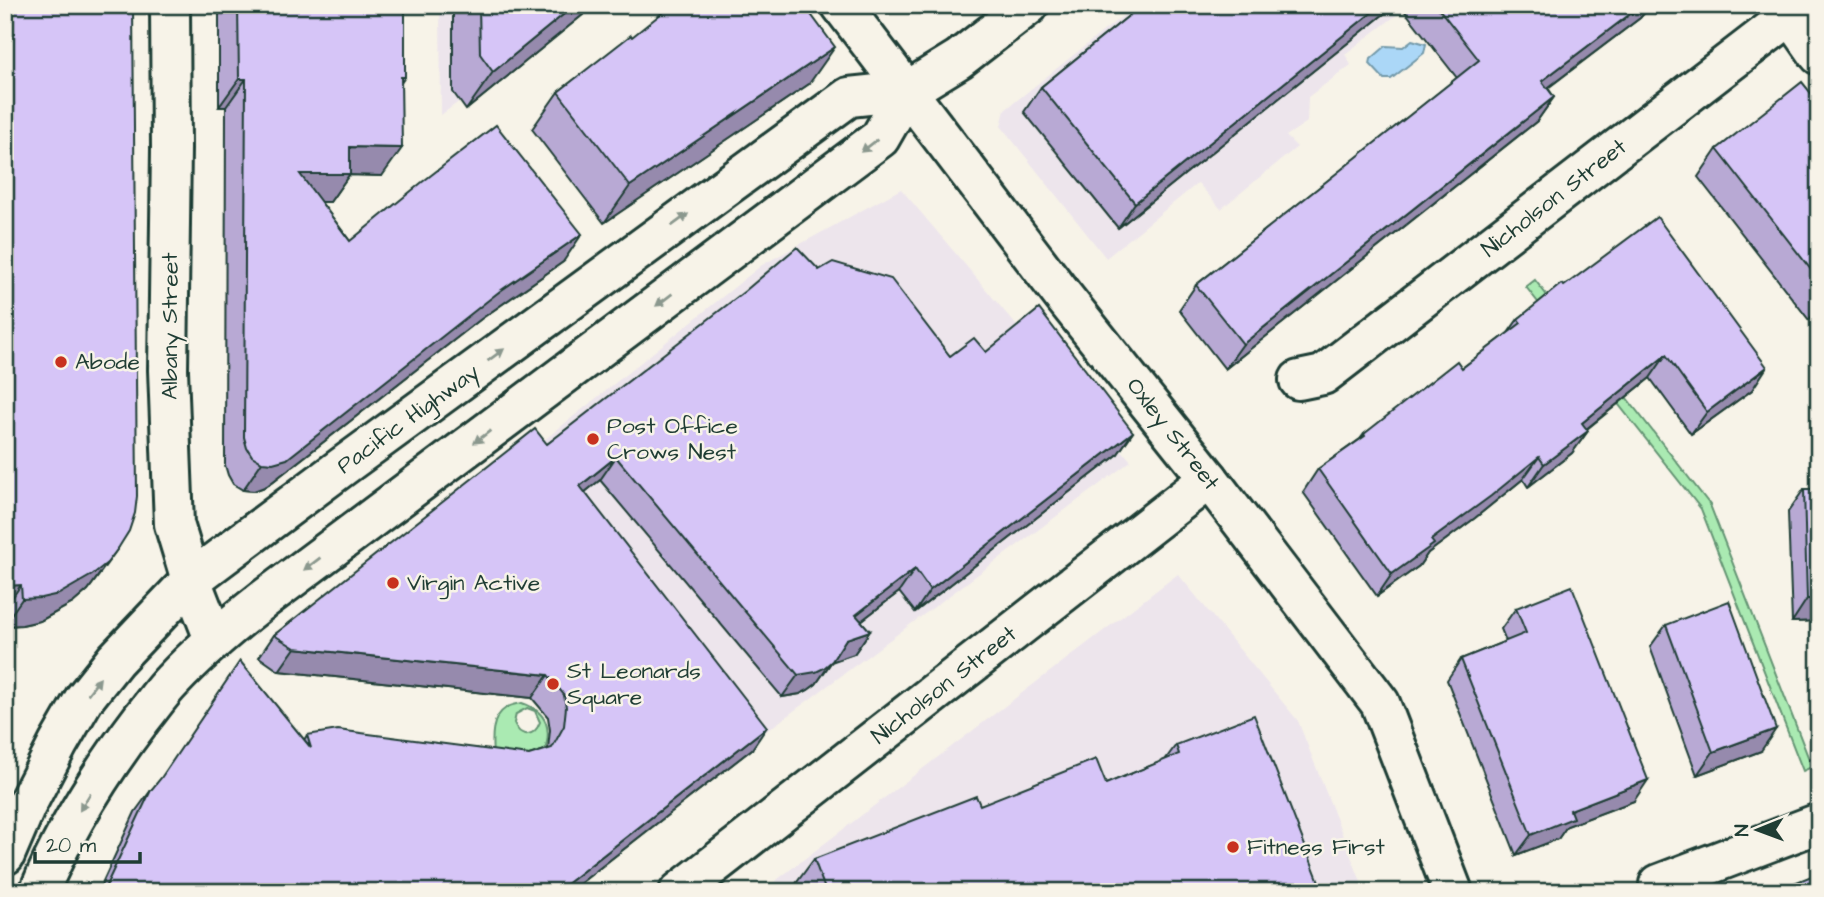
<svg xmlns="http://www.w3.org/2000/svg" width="1824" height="897" viewBox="0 0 1824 897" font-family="'Architects Daughter',sans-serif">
<rect width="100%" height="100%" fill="#f7f3e8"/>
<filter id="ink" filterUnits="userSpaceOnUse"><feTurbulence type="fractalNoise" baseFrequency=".0143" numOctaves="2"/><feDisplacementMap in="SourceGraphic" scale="14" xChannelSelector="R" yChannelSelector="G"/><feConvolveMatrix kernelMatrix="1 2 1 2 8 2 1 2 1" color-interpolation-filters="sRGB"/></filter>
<g filter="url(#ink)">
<g fill="#ede5ec">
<polygon points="440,5 589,5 441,115"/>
<polygon points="1136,5 1410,5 1345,54 1351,65 1308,97 1307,122 1286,136 1297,147 1221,209 1198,183 1106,258 1001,126 1005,110"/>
<polygon points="901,189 1131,461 760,736 528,453 762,265"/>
<polygon points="1178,574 1298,721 1365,892 761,892"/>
</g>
<g fill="#aaeab2" stroke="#649473" stroke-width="2" fill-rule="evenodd">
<polygon points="1535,280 1710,505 1812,767 1803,771 1701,509 1526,287"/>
<path d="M522,703C548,712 553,730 543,756H493C492,740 490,718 506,708C510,705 517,704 522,703ZM527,708L535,711L540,722C534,738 520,738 514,723L516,714Z"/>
</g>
<polygon fill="#abd7f7" stroke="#7399a9" stroke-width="2" points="1412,40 1426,44 1424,53 1391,79 1384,79 1370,64 1371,59 1386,46 1403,47"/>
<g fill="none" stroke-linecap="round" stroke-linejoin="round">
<g stroke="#1f3d34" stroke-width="44">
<g id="minor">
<polyline points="170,5 171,149 168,370 174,524 191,580 214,639"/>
<polyline points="841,5 1063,296 1209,479 1380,703 1453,892"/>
<polyline points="1784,5 1819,55"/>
<polyline points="1299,380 1323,375 1804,5"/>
<polyline points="1659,884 1819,823"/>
<polyline points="679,892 1209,479"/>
</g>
</g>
<g stroke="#1f3d34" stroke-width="44">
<g id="major">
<polyline points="5,855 26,806 58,744 84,699 115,660 191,580 342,467 842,102 849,97 907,91 959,59 1029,5"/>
<path d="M39,892C65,829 101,772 142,718C152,706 161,692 172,681C200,651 231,625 263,600L880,138L907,91"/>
</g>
</g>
<use href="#minor" stroke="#f7f3e8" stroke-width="38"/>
<use href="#major" stroke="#f7f3e8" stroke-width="38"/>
</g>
<g fill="#b8a9d4" stroke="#1f3d34" stroke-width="2">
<polygon points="5,5 100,574 88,590 73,603 40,621 22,625 5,626"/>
<polygon points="219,5 405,5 405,77 401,83 382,176 349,175 330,202 321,202 350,241 563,262 481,319 267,486 254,491 243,490 233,484 228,475 225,465 226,107 219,107"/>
<polygon points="453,5 595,5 466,110 453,92"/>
<polygon points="1142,5 1395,5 1118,228 1024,112 1041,87"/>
<polygon points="1400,5 1653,5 1646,11 1640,18 1548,88 1554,97 1537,121 1225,369 1179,310 1196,285 1457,78"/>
<polygon points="632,37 809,84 604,223 532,129 558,92"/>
<polygon points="1819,103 1819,312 1809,320 1698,177 1717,149"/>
<polygon points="819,270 950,356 986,352 1133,432 1117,455 915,612 899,592 861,621 870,631 854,654 832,661 816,684 808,690 800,694 782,697 600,480 585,492 752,749 569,892 98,892 135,812 151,790 304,740 307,735 529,755 548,749 550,730 548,717 532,698 279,671 259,657 274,635 547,444"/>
<polygon points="1564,286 1752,390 1691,434 1650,378 1587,429 1588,431 1572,453 1528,487 1523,479 1475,518 1428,553 1419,566 1377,596 1303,492 1318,469 1360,439 1364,434 1462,368 1508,333 1518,319"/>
<polygon points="1804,489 1819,489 1819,621 1792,622 1788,512"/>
<polygon points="1516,608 1634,801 1567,826 1558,839 1516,855 1447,680 1461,659 1506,641 1501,629"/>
<polygon points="1666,625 1761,751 1697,775 1650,647"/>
<polygon points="1176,745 1323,892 798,892 795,885 814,859 980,805 1106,784 1165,760"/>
</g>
<g fill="#968aad" stroke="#1f3d34" stroke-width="2">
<polygon points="575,5 595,5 466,110 493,72"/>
<polygon points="1381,5 1395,5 1118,228 1135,203"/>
<polygon points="1642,5 1653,5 1646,11 1640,18 1525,105 1542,81"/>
<polygon points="835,47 809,84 604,223 630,186"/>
<polygon points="239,79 246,79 226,107 219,107"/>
<polygon points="1554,97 1537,121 1225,369 1243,344"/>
<polygon points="350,147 402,148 382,176 349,175 330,202 280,202 300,174"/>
<polygon points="582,234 563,262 481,319 267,486 254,491 243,490 262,462 500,291"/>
<polygon points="1819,305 1819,312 1809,320"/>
<polygon points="1666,355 1650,378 1566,445 1582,423"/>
<polygon points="1767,367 1752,390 1691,434 1707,412"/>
<polygon points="1588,431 1572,453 1528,487 1544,464"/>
<polygon points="1133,432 1117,455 915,612 930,590"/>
<polygon points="616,457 600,480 564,509 580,486"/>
<polygon points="1539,457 1523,479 1475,518 1428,553 1419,566 1377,596 1392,574 1431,540"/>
<polygon points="119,547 88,590 73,603 40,621 22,625 5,626 5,623 22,599"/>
<polygon points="915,569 899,592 840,637 856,615"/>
<polygon points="21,585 5,608 5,586"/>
<polygon points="1807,599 1819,599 1819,621 1792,622"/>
<polygon points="870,631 854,654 831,662 846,639"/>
<polygon points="295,648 548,675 532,698 279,671"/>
<polygon points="832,661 816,684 808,690 800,694 782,697 798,675"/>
<polygon points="767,727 752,749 569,892 556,892"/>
<polygon points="1776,729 1761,751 1697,775 1713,752"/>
<polygon points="1648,780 1634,801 1567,826 1558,839 1516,855 1531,835 1570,810"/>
</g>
<g fill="#d6c5f7" stroke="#1f3d34" stroke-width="2">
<polygon points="5,5 133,5 137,496 135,513 129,531 119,547 107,563 92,575 59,594 41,598 22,599 21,585 5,586"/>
<polygon points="238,5 405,5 405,77 401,77 402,148 350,147 350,174 300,174 350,241 421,183 496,125 582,234 500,291 287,459 273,463 262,462 252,456 247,448 244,437 246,79 239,79"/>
<polygon points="479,5 575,5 493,72 480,54"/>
<polygon points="672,5 804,5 835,47 630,186 558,92 631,35 632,37"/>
<polygon points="1142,5 1381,5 1135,203 1041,87"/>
<polygon points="1436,5 1642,5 1542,81 1554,97 1243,344 1196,285 1479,60"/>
<polygon points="1802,82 1819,103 1819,280 1717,149"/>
<polygon points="1657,217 1767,367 1707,412 1666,355 1582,423 1588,431 1544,464 1539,457 1491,496 1431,540 1434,544 1392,574 1318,469 1365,436 1364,434 1457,361 1462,368 1521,323 1518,319 1561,284 1564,286"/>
<polygon points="797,247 819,270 833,262 891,279 950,356 974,338 986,352 1039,309 1133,432 930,590 915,569 856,615 870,631 846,639 832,661 824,668 816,672 798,675 616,457 580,486 767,727 556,892 103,892 151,790 161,778 240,661 311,748 307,735 338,730 529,755 552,748 564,726 566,707 564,695 548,675 295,648 274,635 535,429 547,444 745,291"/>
<polygon points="1804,489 1819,489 1819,599 1807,599"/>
<polygon points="1572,586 1648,780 1570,810 1573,818 1531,835 1461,659 1526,633 1516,608"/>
<polygon points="1729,601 1776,729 1713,752 1666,625"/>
<polygon points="1254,715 1323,892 826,892 814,859 976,796 980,805 1096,759 1106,784 1179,754 1176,745"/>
<polygon points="1819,873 1819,892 1772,892"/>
</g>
<defs><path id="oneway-solid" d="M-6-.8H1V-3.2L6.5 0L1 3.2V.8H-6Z" transform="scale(1.75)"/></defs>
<g fill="#8b988e">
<use href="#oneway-solid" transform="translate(869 146) rotate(143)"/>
<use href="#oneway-solid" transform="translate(680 220) rotate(-36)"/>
<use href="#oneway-solid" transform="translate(664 300) rotate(143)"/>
<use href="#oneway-solid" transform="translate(496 355) rotate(-36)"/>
<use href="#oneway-solid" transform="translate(482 437) rotate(143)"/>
<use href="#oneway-solid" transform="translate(312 564) rotate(143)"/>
<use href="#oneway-solid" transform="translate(94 686) rotate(-52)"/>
<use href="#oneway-solid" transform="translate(85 802) rotate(122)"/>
</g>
</g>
<g fill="#c8321e" stroke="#f7f3e8" stroke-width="2.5">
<circle cx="61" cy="362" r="7"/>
<circle cx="593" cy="439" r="7"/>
<circle cx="393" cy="583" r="7"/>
<circle cx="553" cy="684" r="7"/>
<circle cx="1233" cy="847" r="7"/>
</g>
<g text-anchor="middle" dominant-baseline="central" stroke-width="5" stroke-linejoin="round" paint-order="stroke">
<g font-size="23" fill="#1f3d34" stroke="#f7f3e8">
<text transform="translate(1554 198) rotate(-38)">Nicholson Street</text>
<text transform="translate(170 326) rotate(-90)">Albany Street</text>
<text transform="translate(408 419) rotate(-36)">Pacific Highway</text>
<text transform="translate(1173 434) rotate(52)">Oxley Street</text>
<text transform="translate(944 685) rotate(-38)">Nicholson Street</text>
</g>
<g font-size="23" fill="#1f3d34" stroke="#f7f3e8" text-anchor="start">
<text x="75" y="362">Abode</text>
<text x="607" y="426">Post Office<tspan x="607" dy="26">Crows Nest</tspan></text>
<text x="407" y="583">Virgin Active</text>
<text x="567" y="671">St Leonards<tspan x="567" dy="26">Square</tspan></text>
<text x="1247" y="847">Fitness First</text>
</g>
</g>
<rect width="1824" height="897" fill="none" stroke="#f7f3e8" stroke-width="28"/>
<rect x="14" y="14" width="1796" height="869" fill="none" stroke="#1f3d34" stroke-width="2.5" filter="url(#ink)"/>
<g transform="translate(1758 830) rotate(269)" stroke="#f7f3e8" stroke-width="5" paint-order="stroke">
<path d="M0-5L12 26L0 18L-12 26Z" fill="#1f3d34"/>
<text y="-10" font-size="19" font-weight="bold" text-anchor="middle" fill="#1f3d34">N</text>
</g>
<path d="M35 852v10h105v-10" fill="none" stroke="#1f3d34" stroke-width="3.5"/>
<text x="46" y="852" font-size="21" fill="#1f3d34" stroke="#f7f3e8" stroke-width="5" paint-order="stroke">20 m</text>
</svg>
